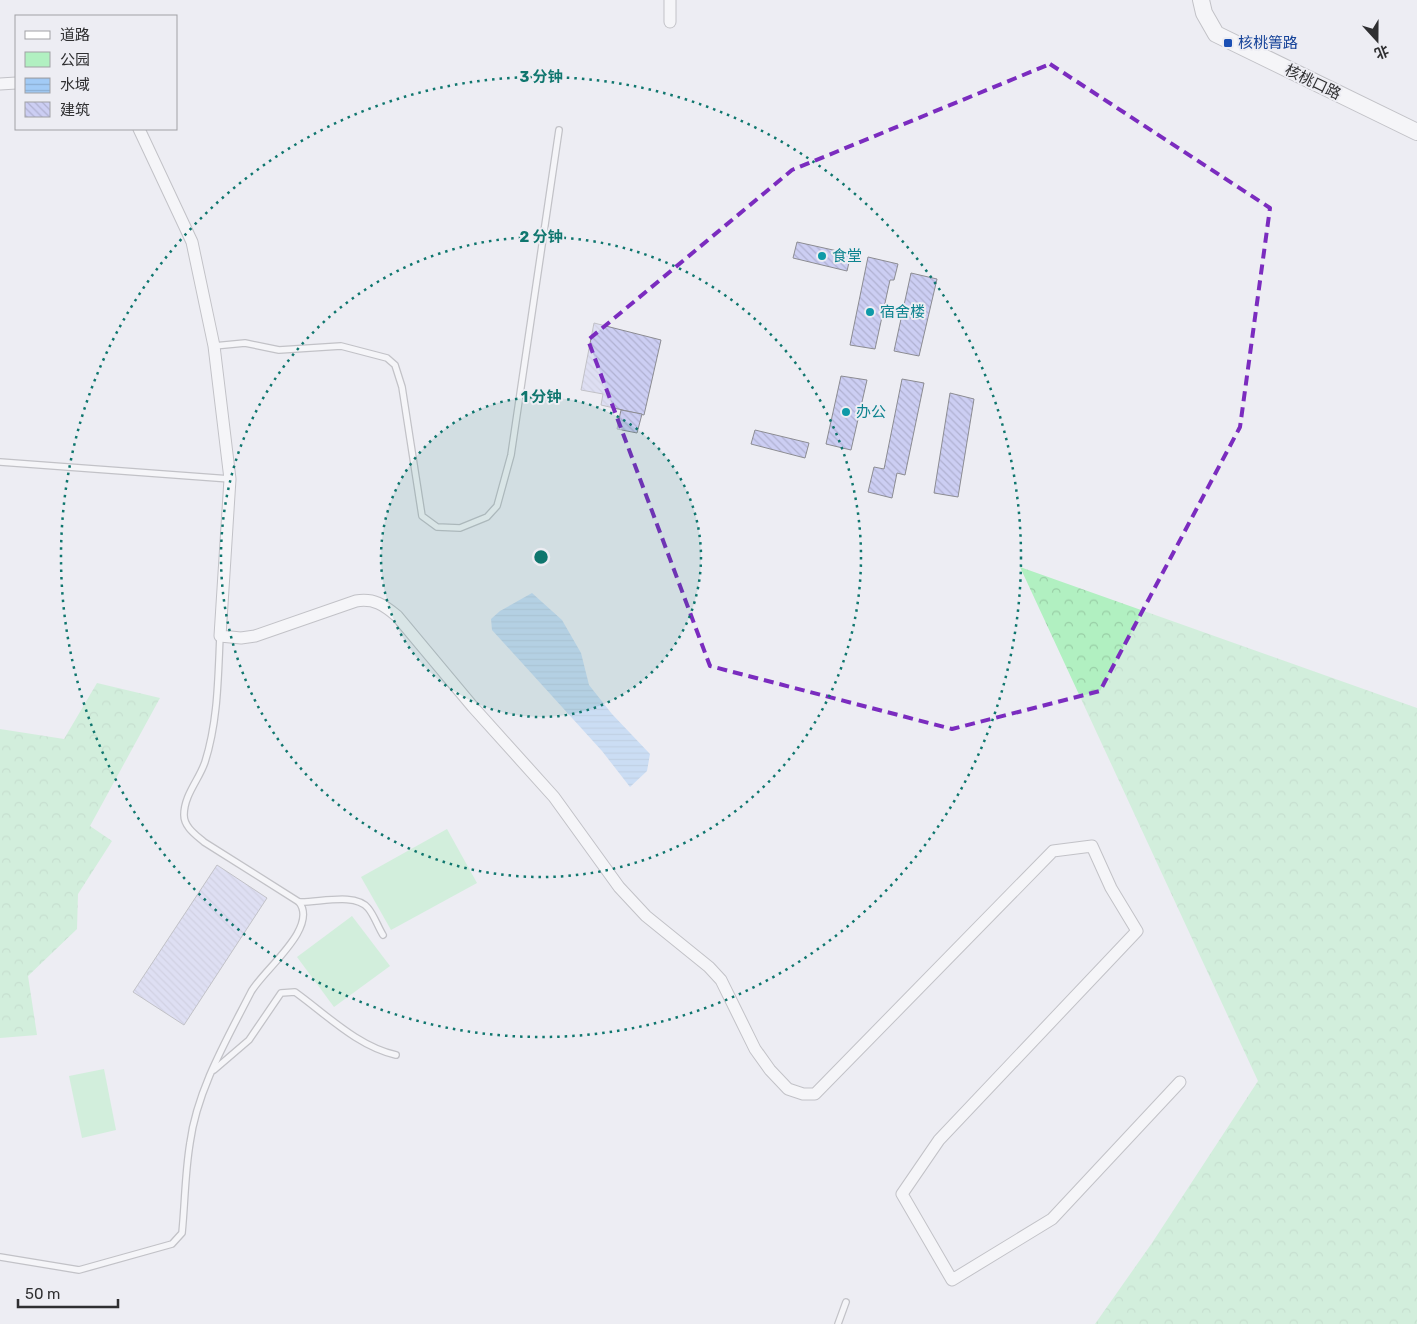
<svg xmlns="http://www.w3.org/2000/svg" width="1417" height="1324" viewBox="0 0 1417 1324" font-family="Rubik,'Noto Sans SC',sans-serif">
<defs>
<pattern id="forest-crowns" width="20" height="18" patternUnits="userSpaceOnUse" patternTransform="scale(1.25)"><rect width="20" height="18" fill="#b1f0c1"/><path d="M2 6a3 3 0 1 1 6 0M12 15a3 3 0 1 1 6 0" fill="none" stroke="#99cea6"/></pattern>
<pattern id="water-rules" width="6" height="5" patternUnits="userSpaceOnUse" patternTransform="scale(1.25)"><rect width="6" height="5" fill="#a2cbf6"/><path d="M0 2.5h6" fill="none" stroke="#8cafd3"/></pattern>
<pattern id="building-back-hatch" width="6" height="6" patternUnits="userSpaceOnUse" patternTransform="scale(1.25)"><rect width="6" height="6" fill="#cccef3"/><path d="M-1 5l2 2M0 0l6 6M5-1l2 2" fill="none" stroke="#b0b1d1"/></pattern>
</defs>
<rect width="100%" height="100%" fill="#ededf3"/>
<g fill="url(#forest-crowns)">
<polygon points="1020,567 1417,708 1417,1324 1095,1324 1152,1243 1258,1081"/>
<polygon points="97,683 160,698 90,826 112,841 78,894 77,929 28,976 37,1035 0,1038 0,729 64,739"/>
</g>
<g fill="#b1f0c1">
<polygon points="447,829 477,883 391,930 361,877"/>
<polygon points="352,916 390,966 334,1007 297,957"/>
<polygon points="104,1069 116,1130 82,1138 69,1076"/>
</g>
<polygon fill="url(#water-rules)" points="532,593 562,620 581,653 589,685 612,714 650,754 647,771 630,787 602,751 492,630 491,619 500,611"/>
<g fill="url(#building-back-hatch)" stroke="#8c8c92">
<polygon points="797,242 851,254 847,271 793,258"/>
<polygon points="868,257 898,264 894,280 890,280 875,349 850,345"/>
<polygon points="911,273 937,279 919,356 894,351"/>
<polygon points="594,323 661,340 644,415 601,405 603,394 581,390"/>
<polygon points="841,376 867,380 851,450 826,444"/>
<polygon points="902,379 924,383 905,475 897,473 892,498 868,492 874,467 884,469"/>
<polygon points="950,393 974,399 958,497 934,493"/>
<polygon points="621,410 642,414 637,433 617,429"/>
<polygon points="755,430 809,443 805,458 751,444"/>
<polygon points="217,865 267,898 184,1025 133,992"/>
</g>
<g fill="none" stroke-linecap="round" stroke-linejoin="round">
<g stroke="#8e8e93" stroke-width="8">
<g id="lane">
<polyline points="214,346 245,343 279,350 341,346 387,358 395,365 402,387 422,516 437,527 460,528 487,517 497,506 511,455 559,130"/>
<polyline points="0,462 230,479"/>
<path d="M299,902C318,903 355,892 368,908C374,915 378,927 383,935"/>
<path d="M214,1070L249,1040L281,993L295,992C327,1015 357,1046 396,1055"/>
<path d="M0,1257L79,1270L172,1244L182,1233C185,1203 185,1173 190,1143C197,1090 227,1039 251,992C263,970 319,928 299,902L204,842C196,835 184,827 184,815C184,795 199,780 205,762C218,721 218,678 220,636"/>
<polyline points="838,1324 846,1302"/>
</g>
</g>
<g stroke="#8e8e93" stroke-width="13">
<g id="street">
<polyline points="670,0 670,22"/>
<polyline points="0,84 16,83"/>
<path d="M139,129L192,242L214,346L230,479L220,636L241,638L255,636L356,601C374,598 384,605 397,616L473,707L554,797L619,887L646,916L709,967L721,980L755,1049L770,1070L788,1089L803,1094H815L1053,851L1092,846L1111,888L1137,931L939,1140L902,1194L952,1280L1052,1219L1180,1082"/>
</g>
</g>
<g stroke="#8e8e93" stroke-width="18">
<polyline id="secondary" points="1201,0 1204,13 1216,34 1417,132"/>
</g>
<use href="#lane" stroke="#fff" stroke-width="5.5"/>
<use href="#street" stroke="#fff" stroke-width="11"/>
<use href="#secondary" stroke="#fff" stroke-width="16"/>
</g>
<path d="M0 0H1417V1324H0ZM1050,64L1270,208L1240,427L1100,691L952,729L710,666L588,340L792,170Z" fill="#ededf3" fill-opacity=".55" fill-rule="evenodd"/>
<path fill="none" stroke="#7b2cbf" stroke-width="4" stroke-dasharray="10 6" stroke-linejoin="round" d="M1050,64L1270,208L1240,427L1100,691L952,729L710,666L588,340L792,170Z"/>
<circle cx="541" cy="557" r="160" fill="#0f766e" fill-opacity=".12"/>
<g fill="none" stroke="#0f766e" stroke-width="2.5" stroke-dasharray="2.5 5">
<circle cx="541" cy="557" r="160"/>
<circle cx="541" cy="557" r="320"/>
<circle cx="541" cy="557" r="480"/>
</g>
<rect fill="#1a4fb4" stroke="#ededf3" stroke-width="2" x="1223" y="38" width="10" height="10" rx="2.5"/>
<g fill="#0f9aa8" stroke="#ededf3" stroke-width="2">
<circle cx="822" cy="256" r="5"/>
<circle cx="870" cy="312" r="5"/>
<circle cx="846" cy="412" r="5"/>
</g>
<g text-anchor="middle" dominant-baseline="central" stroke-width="4" stroke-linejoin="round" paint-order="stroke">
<g font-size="15" fill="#164399" stroke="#ededf3" text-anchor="start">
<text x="1238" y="43">核桃箐路</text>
</g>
<g font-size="15" fill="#2f2f31" stroke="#ededf3">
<text transform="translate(1313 82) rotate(26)">核桃口路</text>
</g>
<g font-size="15" fill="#0d838f" stroke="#ededf3" text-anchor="start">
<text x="832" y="256">食堂</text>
<text x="880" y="312">宿舍楼</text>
<text x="856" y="412">办公</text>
</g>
</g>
<circle cx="541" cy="557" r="8" fill="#0f766e" stroke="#ededf3" stroke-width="2.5"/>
<g font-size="15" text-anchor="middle" font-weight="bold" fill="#0f766e" stroke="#ededf3" stroke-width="4" stroke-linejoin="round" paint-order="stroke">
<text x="541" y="82">3 分钟</text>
<text x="541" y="242">2 分钟</text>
<text x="541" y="402">1 分钟</text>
</g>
<rect x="15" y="15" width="162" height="115" fill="#ededf3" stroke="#a1a1a5"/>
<rect x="25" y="31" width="25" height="8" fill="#ffffff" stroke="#a1a1a5"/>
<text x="60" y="40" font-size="15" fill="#2f2f31">道路</text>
<rect x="25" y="52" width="25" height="15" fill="#b1f0c1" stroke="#a1a1a5"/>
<text x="60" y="65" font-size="15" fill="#2f2f31">公园</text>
<rect x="25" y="78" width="25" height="15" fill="url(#water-rules)" stroke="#a1a1a5"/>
<text x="60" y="90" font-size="15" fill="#2f2f31">水域</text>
<rect x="25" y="102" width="25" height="15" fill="url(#building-back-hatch)" stroke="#a1a1a5"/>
<text x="60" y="115" font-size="15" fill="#2f2f31">建筑</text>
<g transform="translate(1377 40) rotate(159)" stroke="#ededf3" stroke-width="4" paint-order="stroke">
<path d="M0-4L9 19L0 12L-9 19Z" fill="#2f2f31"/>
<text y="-8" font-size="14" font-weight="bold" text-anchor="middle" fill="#2f2f31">北</text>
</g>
<path d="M18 1299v8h100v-8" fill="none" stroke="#2f2f31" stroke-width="2.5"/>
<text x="25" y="1299" font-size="15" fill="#2f2f31" stroke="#ededf3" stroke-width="4" paint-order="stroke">50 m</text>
</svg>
